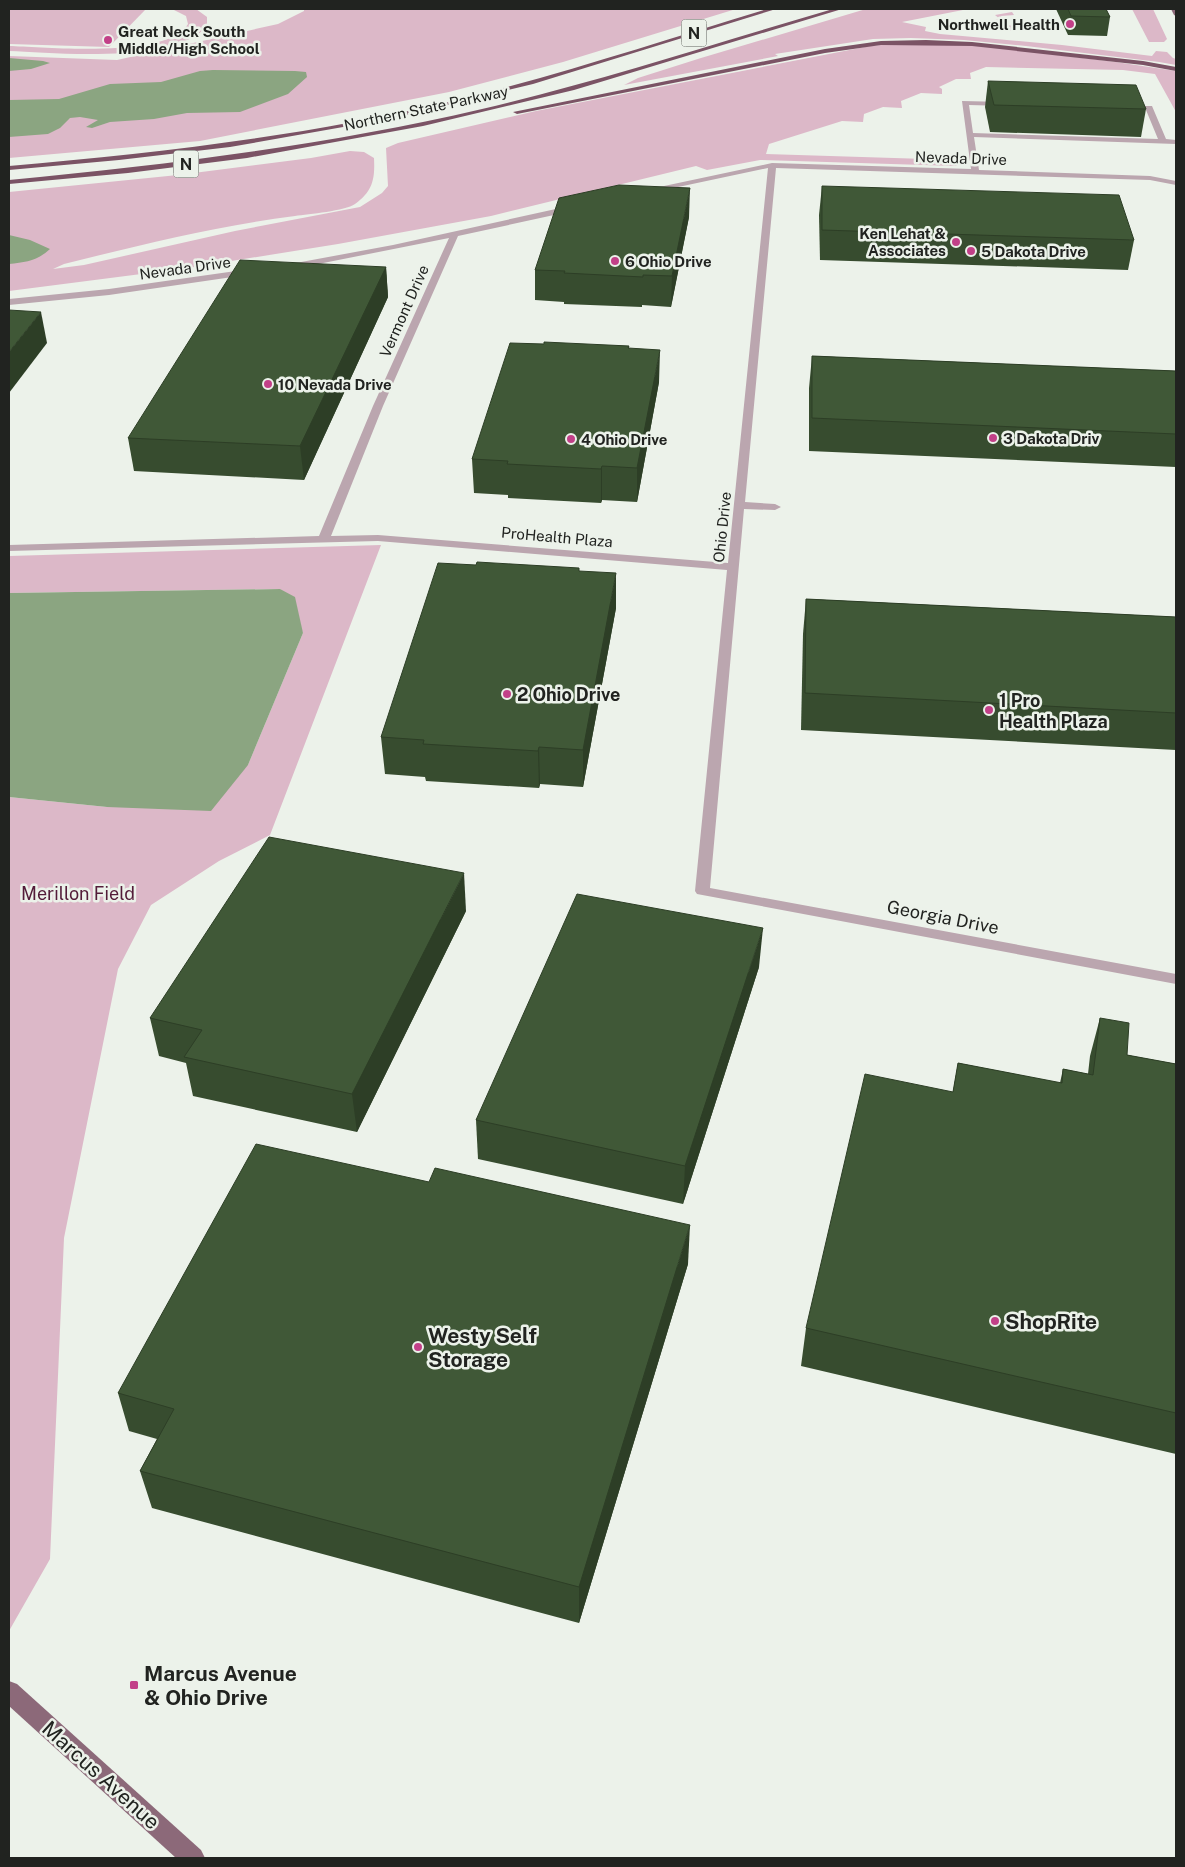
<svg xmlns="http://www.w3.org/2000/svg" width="1185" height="1867" viewBox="0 0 1185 1867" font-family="'Public Sans',sans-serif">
<rect width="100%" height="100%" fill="#ecf2ea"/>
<g fill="#dcb8c8">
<polygon points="9,9 146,9 109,47 9,44"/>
<path d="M172,9H196L207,17V26C176,64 55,53 9,51V46C45,47 169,59 188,24L186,16Z"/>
<polygon points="304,9 736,9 563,62 449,92 200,141 9,158 9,56 117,60 278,24 304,11"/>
<polygon points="866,9 968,9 902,22 926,27 925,31 940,34 1062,45 1152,56 1156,51 1167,52 1173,58 1176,59 1176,65 1159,62 1026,46 964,40 911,38 873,39 775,54 778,56 624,85 638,78 701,58"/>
<polygon points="1132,9 1153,9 1167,39 1164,42 1149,42"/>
<polygon points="1012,12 1014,15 1001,16 1005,25 1018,26 1021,31 1004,30 1002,26 978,24 974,27 957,25 962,22 971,25 1000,19 995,15"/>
<path d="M900,43L982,46L1116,62L1176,71V112L1155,74L1123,70L986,67L970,73L971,79H956L939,87L942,89V94L921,93L901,101L902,108L883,107L864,114L863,122L842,121L769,144L766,154L958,160L960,156H964V161L956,166L760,160L707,170L696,166L491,216L338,244L188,268L9,291V192L178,175L311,158L350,151L364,152L374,158C375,179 373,191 355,204C345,211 309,214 295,216C217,226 140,245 64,264L53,269L84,265L235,231L360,207L382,193L388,186L386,148L398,143L536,111L870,46Z"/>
<polygon points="381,545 270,835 219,861 151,905 118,969 64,1238 50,1559 9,1631 9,797 107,807 248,765 303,633 280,589 9,593 9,556"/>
</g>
<g fill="#8ba581">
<polygon points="9,58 43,61 50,63 31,69 9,71"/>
<polygon points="213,70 295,71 306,72 307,77 288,94 240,112 187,113 154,119 110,122 92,128 86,127 98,120 80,117 70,118 60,128 48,134 9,137 9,100 59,99 110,84 161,82 200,71"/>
<path d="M9,235L30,240L50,249C37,261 26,262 9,264Z"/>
<polygon points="280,589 295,597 303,633 248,765 211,811 107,807 9,797 9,593"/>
</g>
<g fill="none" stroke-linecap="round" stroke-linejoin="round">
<g fill="#bba6af" fill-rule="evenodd">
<polygon points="962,101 1006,102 1010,104 1006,106 969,105 973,133 1158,139 1146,110 1126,110 1122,108 1126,106 1152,106 1166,139 1176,140 1176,144 974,137 979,170 1150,176 1176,181 1176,185 1150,180 776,168 745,502 775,504 781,507 775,510 744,509 710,888 1176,974 1176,984 697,894 695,891 727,570 378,541 9,551 9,545 319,536 373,406 449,238 288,270 285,269 285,265 393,245 574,205 578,208 577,210 458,236 383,406 331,536 378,535 728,563 768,168 650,193 646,191 650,189 772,163 971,169"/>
<polygon points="250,269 253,270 253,274 109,295 9,305 9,299 109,289"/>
</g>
<g fill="#8c6979" fill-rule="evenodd">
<polygon points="1171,9 1176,9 1176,16 1174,15"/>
<polygon points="9,1681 17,1684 201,1850 205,1858 176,1858 9,1706"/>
</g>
<g fill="#7b5365" fill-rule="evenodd">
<path d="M767,9H776L533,84L394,118L230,147L119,160L9,170V166C157,153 304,136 449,102C556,76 661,41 767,9Z"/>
<path d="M833,9H842L574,90L423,126L247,158L128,173L9,184V180C168,165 327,145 482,109C601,81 716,43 833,9Z"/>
<polygon points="926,40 972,42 1143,61 1176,67 1176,71 1143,65 972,46 881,45 825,53 517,114 513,112 825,49 881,41"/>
</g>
</g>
<g fill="#374c2f">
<polygon points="1056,9 1106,9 1110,17 1107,36 1068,35"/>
<polygon points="988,81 1146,109 1141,137 990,132 985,107"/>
<polygon points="822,186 1134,240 1128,270 820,260 819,215"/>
<polygon points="689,217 671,307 642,305 642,307 564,304 564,302 535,300 535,270"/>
<polygon points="386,267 388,297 304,480 134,471 128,438"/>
<polygon points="544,344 629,346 629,348 659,382 637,502 602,500 601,503 508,498 508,495 474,493 472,459"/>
<polygon points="812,356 1176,371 1176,467 809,451 809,388"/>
<polygon points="579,571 616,608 583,787 540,784 539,788 426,781 425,777 385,774 381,737"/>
<polygon points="806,599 1176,617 1176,750 801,730 803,634"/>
<polygon points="466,911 357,1132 193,1096 186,1063 159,1056 150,1018"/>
<polygon points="759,967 683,1204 478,1159 476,1120"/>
<polygon points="1100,1018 1127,1055 1176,1064 1176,1454 801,1366 806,1328 953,1092 958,1063 1060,1083 1063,1069 1088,1074 1090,1056"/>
<polygon points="688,1264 579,1623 152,1508 140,1471 157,1439 129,1431 118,1393"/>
</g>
<g fill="#2d3e26">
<polygon points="690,188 689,217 671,307 672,276"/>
<polygon points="386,267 388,297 304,480 300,446"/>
<polygon points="41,312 47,343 9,393 9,352"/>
<polygon points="660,350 659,382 637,502 637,468"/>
<polygon points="602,466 602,500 601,503 601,469"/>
<polygon points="616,573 616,608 583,787 583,750"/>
<polygon points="539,747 540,784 539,788 538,751"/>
<polygon points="464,873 466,911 357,1132 352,1094"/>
<polygon points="763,928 759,967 683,1204 685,1166"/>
<polygon points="690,1225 688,1264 579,1623 579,1587"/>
</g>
<g fill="#405837" stroke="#2d3e26">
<polygon points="1068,9 1106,9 1110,17 1071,16"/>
<polygon points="988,81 1136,85 1146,109 994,105"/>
<polygon points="619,185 690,188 672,276 643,275 643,277 564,273 565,271 535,270 559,198"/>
<polygon points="822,186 1119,195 1134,240 822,230"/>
<polygon points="240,260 386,267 300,446 128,438"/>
<polygon points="9,310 41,312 9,352"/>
<polygon points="544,342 629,346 628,348 660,350 637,468 602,466 601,469 507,464 508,461 472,459 510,343 544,344"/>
<polygon points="812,356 1176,371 1176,434 812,418"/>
<polygon points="477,562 579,568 579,571 616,573 583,750 539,747 538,751 423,744 424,740 381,737 438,563 476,565"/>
<polygon points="806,599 1176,617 1176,713 805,693"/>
<polygon points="269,837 464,873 352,1094 184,1057 202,1030 150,1018"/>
<polygon points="577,894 763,928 685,1166 476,1120"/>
<polygon points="1100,1018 1129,1023 1127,1055 1176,1064 1176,1413 806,1328 865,1074 953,1092 958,1063 1062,1083 1063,1069 1093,1075"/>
<polygon points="256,1144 429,1182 435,1168 690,1225 579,1587 140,1471 174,1409 118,1393"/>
</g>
<g fill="#c24088" stroke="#ecf2ea" stroke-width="2">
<circle cx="1070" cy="24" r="5"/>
<circle cx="108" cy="40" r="5"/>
<circle cx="956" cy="242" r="5"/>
<circle cx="971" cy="251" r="5"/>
<circle cx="615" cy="261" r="5"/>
<circle cx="268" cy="384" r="5"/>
<circle cx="993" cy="438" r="5"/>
<circle cx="571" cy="439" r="5"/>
<circle cx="507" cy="694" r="5"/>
<circle cx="989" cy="710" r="5"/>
<circle cx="995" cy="1321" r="5"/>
<circle cx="418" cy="1347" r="5"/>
<rect x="129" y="1680" width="10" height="10" rx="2.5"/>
</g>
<g text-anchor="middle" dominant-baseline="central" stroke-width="5" stroke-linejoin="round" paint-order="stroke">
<g font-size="15" font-weight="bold" fill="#212320" stroke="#ecf2ea" text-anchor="start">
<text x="1060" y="24" text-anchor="end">Northwell Health</text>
<text x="118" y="31">Great Neck South<tspan x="118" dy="17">Middle/High School</tspan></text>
<text x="946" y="233" text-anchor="end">Ken Lehat &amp;<tspan x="946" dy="17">Associates</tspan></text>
<text x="981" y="251">5 Dakota Drive</text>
<text x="625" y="261">6 Ohio Drive</text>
<text x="278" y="384">10 Nevada Drive</text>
<text x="1003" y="438">3 Dakota Driv</text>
<text x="581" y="439">4 Ohio Drive</text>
</g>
<g font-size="15" fill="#212320" stroke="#ecf2ea">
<text transform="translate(426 108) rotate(-12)">Northern State Parkway</text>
<text transform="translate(961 158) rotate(2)">Nevada Drive</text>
<text transform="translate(185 268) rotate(-8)">Nevada Drive</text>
<text transform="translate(404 311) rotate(-66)">Vermont Drive</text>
<text transform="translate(722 527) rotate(-84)">Ohio Drive</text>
<text transform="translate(557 537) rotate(5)">ProHealth Plaza</text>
</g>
<g fill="#ecf2ea" stroke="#5e615d" stroke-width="1">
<rect x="681.5" y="19.5" width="25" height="27" rx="4"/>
<rect x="173.5" y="150.5" width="25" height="27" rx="4"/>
</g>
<g font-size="16" font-weight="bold" fill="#212320">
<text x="694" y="33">N</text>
<text x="186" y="164">N</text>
</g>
<g font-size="18" font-weight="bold" fill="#212320" stroke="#ecf2ea" text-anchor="start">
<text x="517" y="694">2 Ohio Drive</text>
<text x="999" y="700">1 Pro<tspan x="999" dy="21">Health Plaza</tspan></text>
</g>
<g font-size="18" fill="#531c39" stroke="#ecf2ea">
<text x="78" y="893">Merillon Field</text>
</g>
<g font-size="18" fill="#212320" stroke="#ecf2ea">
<text transform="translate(943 917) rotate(11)">Georgia Drive</text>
</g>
<g font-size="21" font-weight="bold" fill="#212320" stroke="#ecf2ea" text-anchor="start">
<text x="1005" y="1321">ShopRite</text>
<text x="428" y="1335">Westy Self<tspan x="428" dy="24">Storage</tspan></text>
<text x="144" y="1673">Marcus Avenue<tspan x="144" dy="24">&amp; Ohio Drive</tspan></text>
</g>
<g font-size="21" fill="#212320" stroke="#ecf2ea">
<text transform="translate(101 1775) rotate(42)">Marcus Avenue</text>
</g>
</g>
<rect width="1185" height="1867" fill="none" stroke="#212320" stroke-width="20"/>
</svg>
